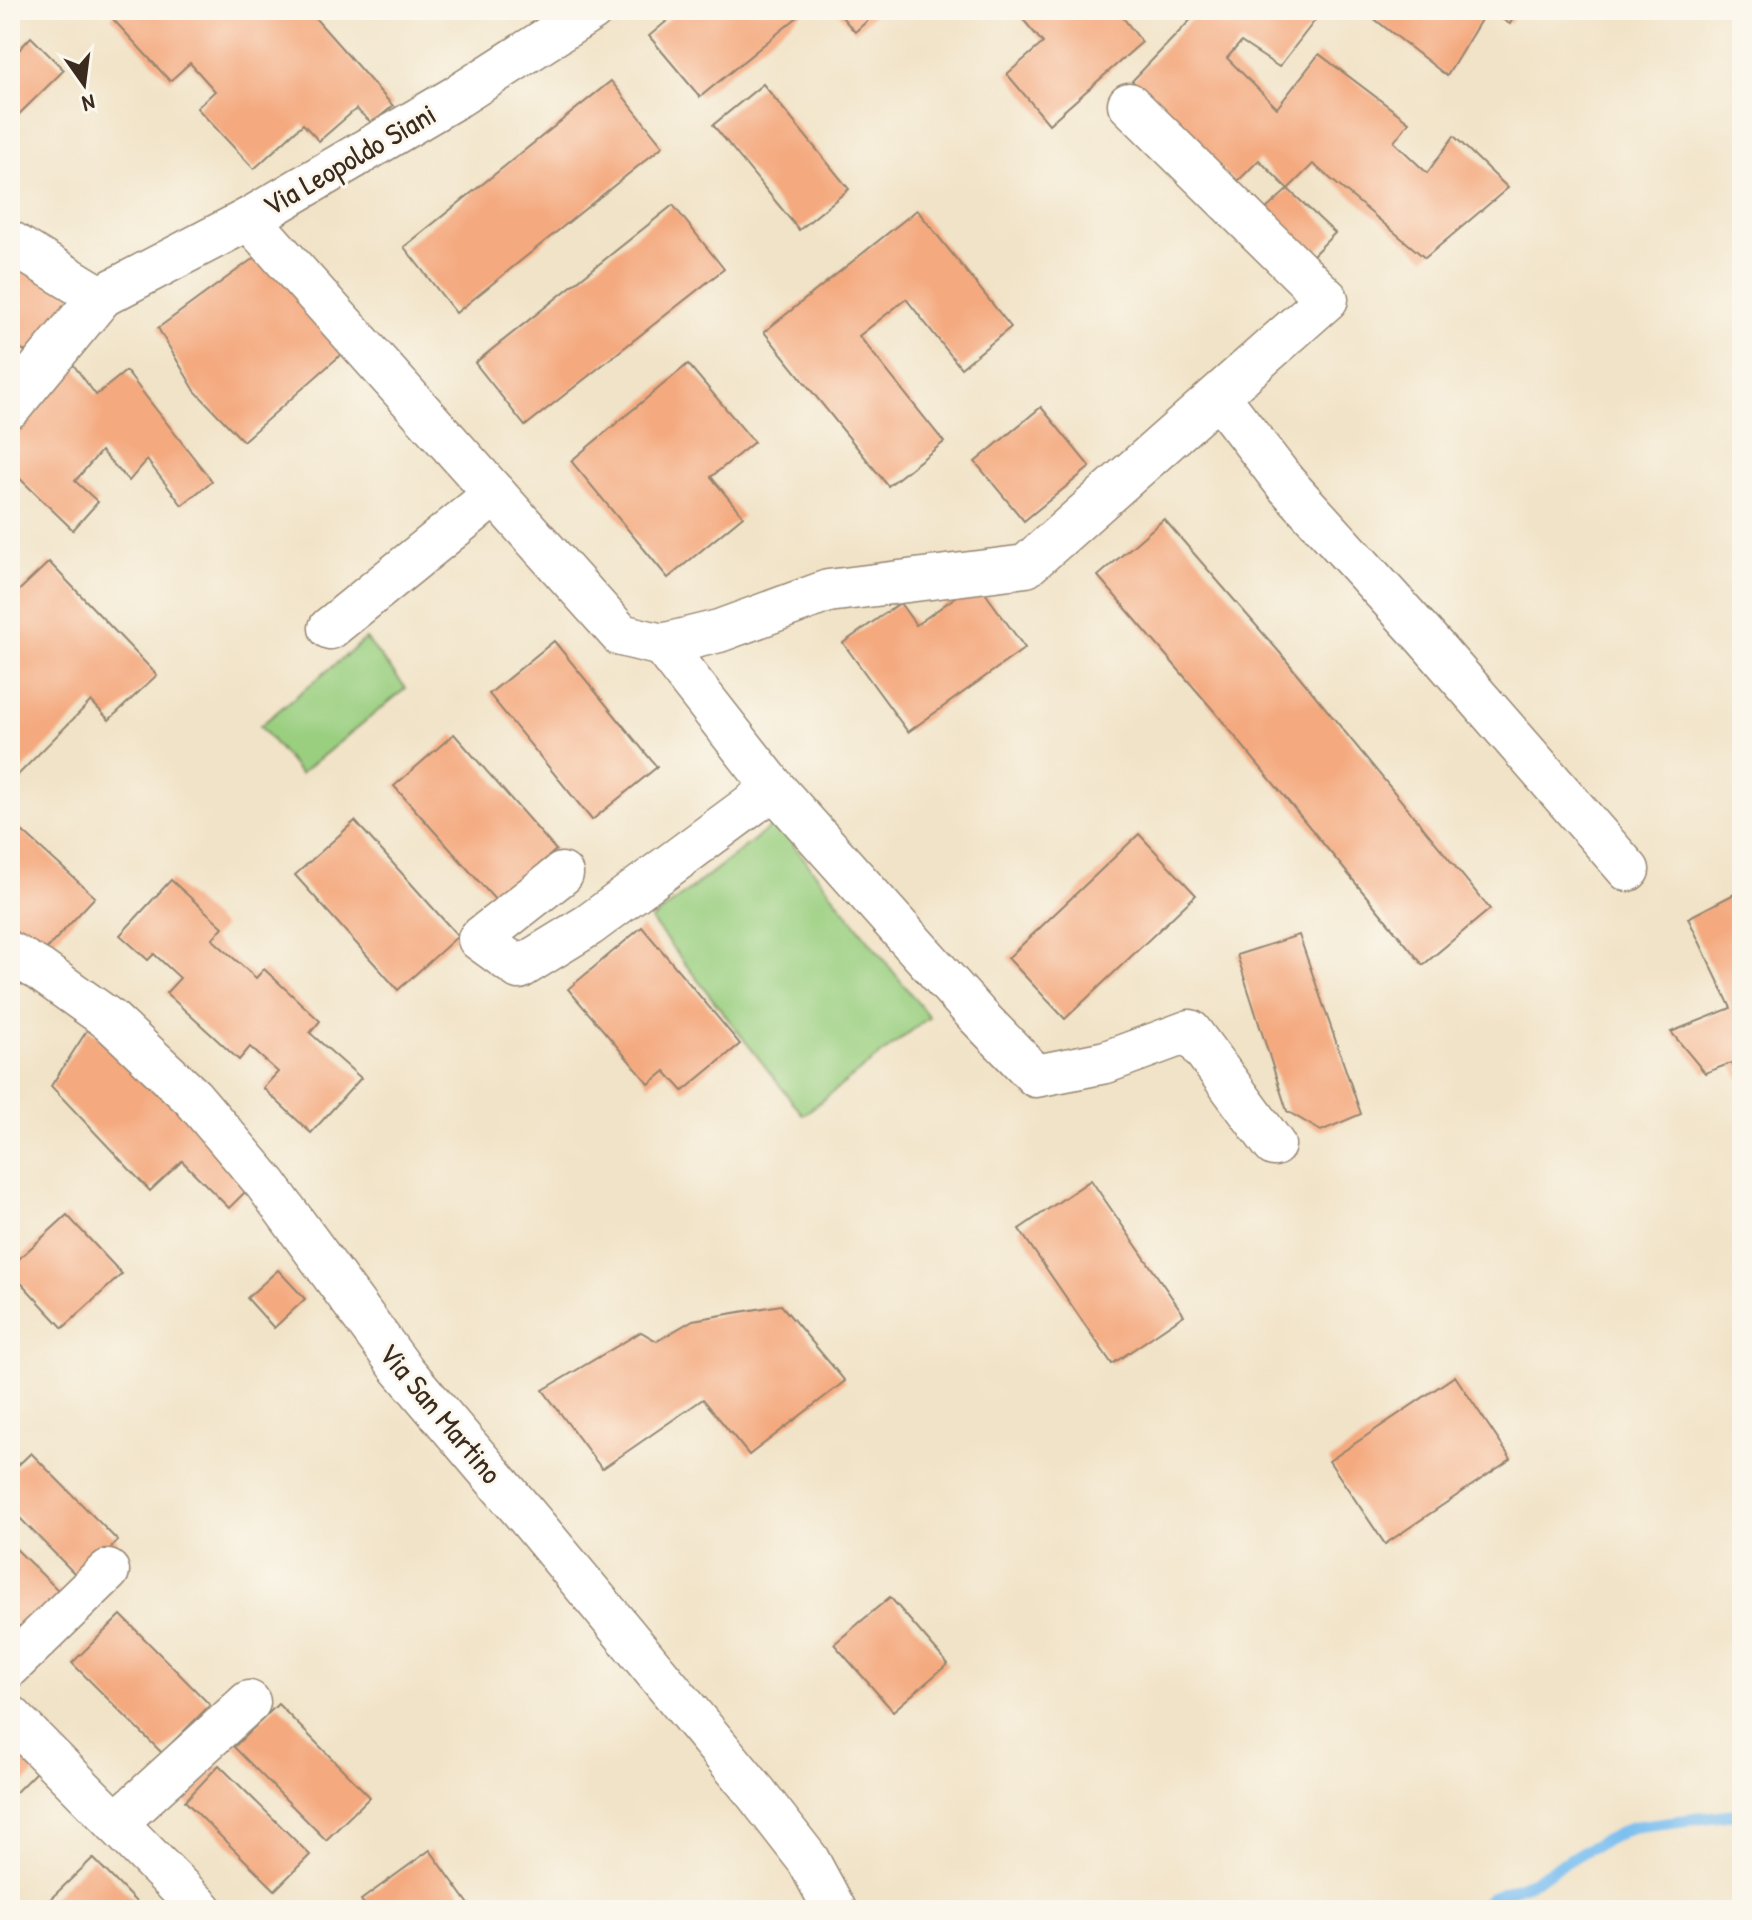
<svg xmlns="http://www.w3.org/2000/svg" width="1752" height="1920" viewBox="0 0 1752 1920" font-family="'Patrick Hand',sans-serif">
<rect width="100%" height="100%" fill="#fbf7ec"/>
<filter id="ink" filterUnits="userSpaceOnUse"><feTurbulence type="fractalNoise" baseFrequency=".0125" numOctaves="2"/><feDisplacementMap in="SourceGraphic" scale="16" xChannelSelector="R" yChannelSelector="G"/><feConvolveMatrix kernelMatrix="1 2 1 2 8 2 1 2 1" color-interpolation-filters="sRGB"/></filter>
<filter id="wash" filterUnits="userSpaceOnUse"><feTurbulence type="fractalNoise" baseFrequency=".006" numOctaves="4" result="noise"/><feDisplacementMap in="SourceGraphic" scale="32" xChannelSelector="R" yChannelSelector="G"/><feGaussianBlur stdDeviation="1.8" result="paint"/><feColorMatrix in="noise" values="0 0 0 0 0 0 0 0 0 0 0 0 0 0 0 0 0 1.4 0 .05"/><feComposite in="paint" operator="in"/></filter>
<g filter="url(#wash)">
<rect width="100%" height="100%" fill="#f1e3c7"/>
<g fill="#9acf80" stroke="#6a7c4f" stroke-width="2">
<polygon points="366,639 406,688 300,774 260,726"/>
<polygon points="776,823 929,1017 803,1115 651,920"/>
</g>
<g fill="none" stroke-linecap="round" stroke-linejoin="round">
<polyline stroke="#79bef0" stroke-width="12" points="1478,1910 1492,1897 1534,1881 1584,1851 1632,1827 1742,1813"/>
</g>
<g id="blocks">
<g fill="#f4a97e">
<polygon points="118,10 308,10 393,106 372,123 356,109 319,141 303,124 254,169 197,108 215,91 190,63 170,81 111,17"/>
<polygon points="529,10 565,10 541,26"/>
<polygon points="680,10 806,10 700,97 649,36"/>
<polygon points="836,10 879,10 855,32"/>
<polygon points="1015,10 1117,10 1142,42 1049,124 1007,74 1043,43"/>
<polygon points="1200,10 1225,10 1229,14 1232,10 1323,10 1279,67 1241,42 1227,58 1277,108 1319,54 1409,122 1394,142 1427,173 1454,136 1508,188 1425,258 1313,164 1288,189 1259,160 1236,183 1132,81"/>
<polygon points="1363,10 1517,10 1510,24 1487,10 1447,76"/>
<polygon points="31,37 64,70 10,123 10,47 16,53"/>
<polygon points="611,81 663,146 456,313 404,247"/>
<polygon points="763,84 849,189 799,230 713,125"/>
<polygon points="1288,189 1335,233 1311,257 1264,211"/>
<polygon points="673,205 724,269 525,426 475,363"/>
<polygon points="917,210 1011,327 961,368 906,299 859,336 944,442 888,486 764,332"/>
<polygon points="10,250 82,295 41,361 10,342"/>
<polygon points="262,252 352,345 243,441 195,391 158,328"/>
<polygon points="69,359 96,395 126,371 212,481 182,505 147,460 129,481 101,451 75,481 98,502 73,530 10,469 10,431"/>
<polygon points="688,364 754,442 711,477 743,516 668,578 571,461"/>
<polygon points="1041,407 1090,467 1024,521 975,462"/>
<polygon points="1164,519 1281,654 1490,909 1423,965 1214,711 1098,576"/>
<polygon points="49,562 157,675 109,720 91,701 10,783 10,599"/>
<polygon points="977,582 1025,648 908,732 843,643 900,603 916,625"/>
<polygon points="554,641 657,767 592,820 489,694"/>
<polygon points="454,734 556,850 497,902 394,786"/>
<polygon points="10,820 95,897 41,955 10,926"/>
<polygon points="355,821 458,936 398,990 295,875"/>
<polygon points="1139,834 1196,895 1065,1019 1008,958"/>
<polygon points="171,880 223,927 212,939 256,978 264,969 320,1021 310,1033 361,1078 311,1133 263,1088 278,1072 250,1047 239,1060 166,993 180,978 154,954 148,960 120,935"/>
<polygon points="1742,890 1742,1084 1731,1063 1705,1073 1671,1032 1731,1008 1688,918"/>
<polygon points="642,927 740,1044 683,1091 665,1071 649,1084 568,989"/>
<polygon points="1299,935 1361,1114 1321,1131 1287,1111 1237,955"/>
<polygon points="88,1029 149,1075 253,1184 229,1208 182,1161 150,1191 51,1086"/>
<polygon points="1091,1180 1184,1315 1112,1364 1019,1229"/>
<polygon points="67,1215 122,1274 63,1328 10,1271 10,1267"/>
<polygon points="278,1270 305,1299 274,1328 247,1298"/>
<polygon points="781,1305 845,1381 749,1455 703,1399 602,1469 543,1390 641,1332 657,1341 693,1320"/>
<polygon points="1455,1376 1511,1459 1385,1544 1329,1461"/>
<polygon points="31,1453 118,1541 79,1578 10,1508 10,1473"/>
<polygon points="10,1543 63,1595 26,1633 10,1617"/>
<polygon points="890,1597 948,1664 893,1711 834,1644"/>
<polygon points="121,1615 210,1705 162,1753 72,1663"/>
<polygon points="278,1704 370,1797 326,1840 234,1747"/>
<polygon points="10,1746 36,1772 10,1798"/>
<polygon points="219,1765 310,1855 275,1890 185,1801"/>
<polygon points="430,1850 473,1910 368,1910 361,1900"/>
<polygon points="93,1858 144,1910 41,1908"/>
</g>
</g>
</g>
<g filter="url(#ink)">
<use href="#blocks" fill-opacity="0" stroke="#968672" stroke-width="2"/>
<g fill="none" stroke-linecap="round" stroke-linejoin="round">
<g stroke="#968672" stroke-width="45">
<g id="street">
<polyline points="249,219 621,635 662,645 719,631 828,591 1026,566 1327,299 1129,104"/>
<polyline points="10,242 100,297 249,219 458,96 592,10"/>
<polyline points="1219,397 1286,484 1425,637 1628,870"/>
<polyline points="330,628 495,494"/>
<polyline points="662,645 774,788 976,1014 1036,1076 1106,1062 1190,1031 1274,1145"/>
<polyline points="562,874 479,939 519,968 589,925 774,788"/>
<polyline points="10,953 40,970 110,1020 193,1098 266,1184 401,1368 531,1521 756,1793 808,1860 835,1910"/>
<polyline points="10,1666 108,1571"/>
<polyline points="10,1716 202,1910"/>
<polyline points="116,1823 249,1702"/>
</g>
</g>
<g stroke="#968672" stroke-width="47">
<polyline id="secondary" points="10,406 100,297"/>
</g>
<use href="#street" stroke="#fff" stroke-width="42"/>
<use href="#secondary" stroke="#fff" stroke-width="44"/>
</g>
</g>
<g text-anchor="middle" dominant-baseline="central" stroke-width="6" stroke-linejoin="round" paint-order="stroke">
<g font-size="30" fill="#3b2a1e" stroke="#fbf7ec">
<text transform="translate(349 159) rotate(-30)">Via Leopoldo Siani</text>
<text transform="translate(441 1413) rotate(50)">Via San Martino</text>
</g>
</g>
<rect width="1752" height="1920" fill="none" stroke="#fbf7ec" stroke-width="40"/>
<g transform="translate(84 84) rotate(166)" stroke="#fbf7ec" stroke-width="6" paint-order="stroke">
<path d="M0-6L14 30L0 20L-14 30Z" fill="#3b2a1e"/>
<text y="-12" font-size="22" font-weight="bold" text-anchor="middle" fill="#3b2a1e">N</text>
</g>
</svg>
